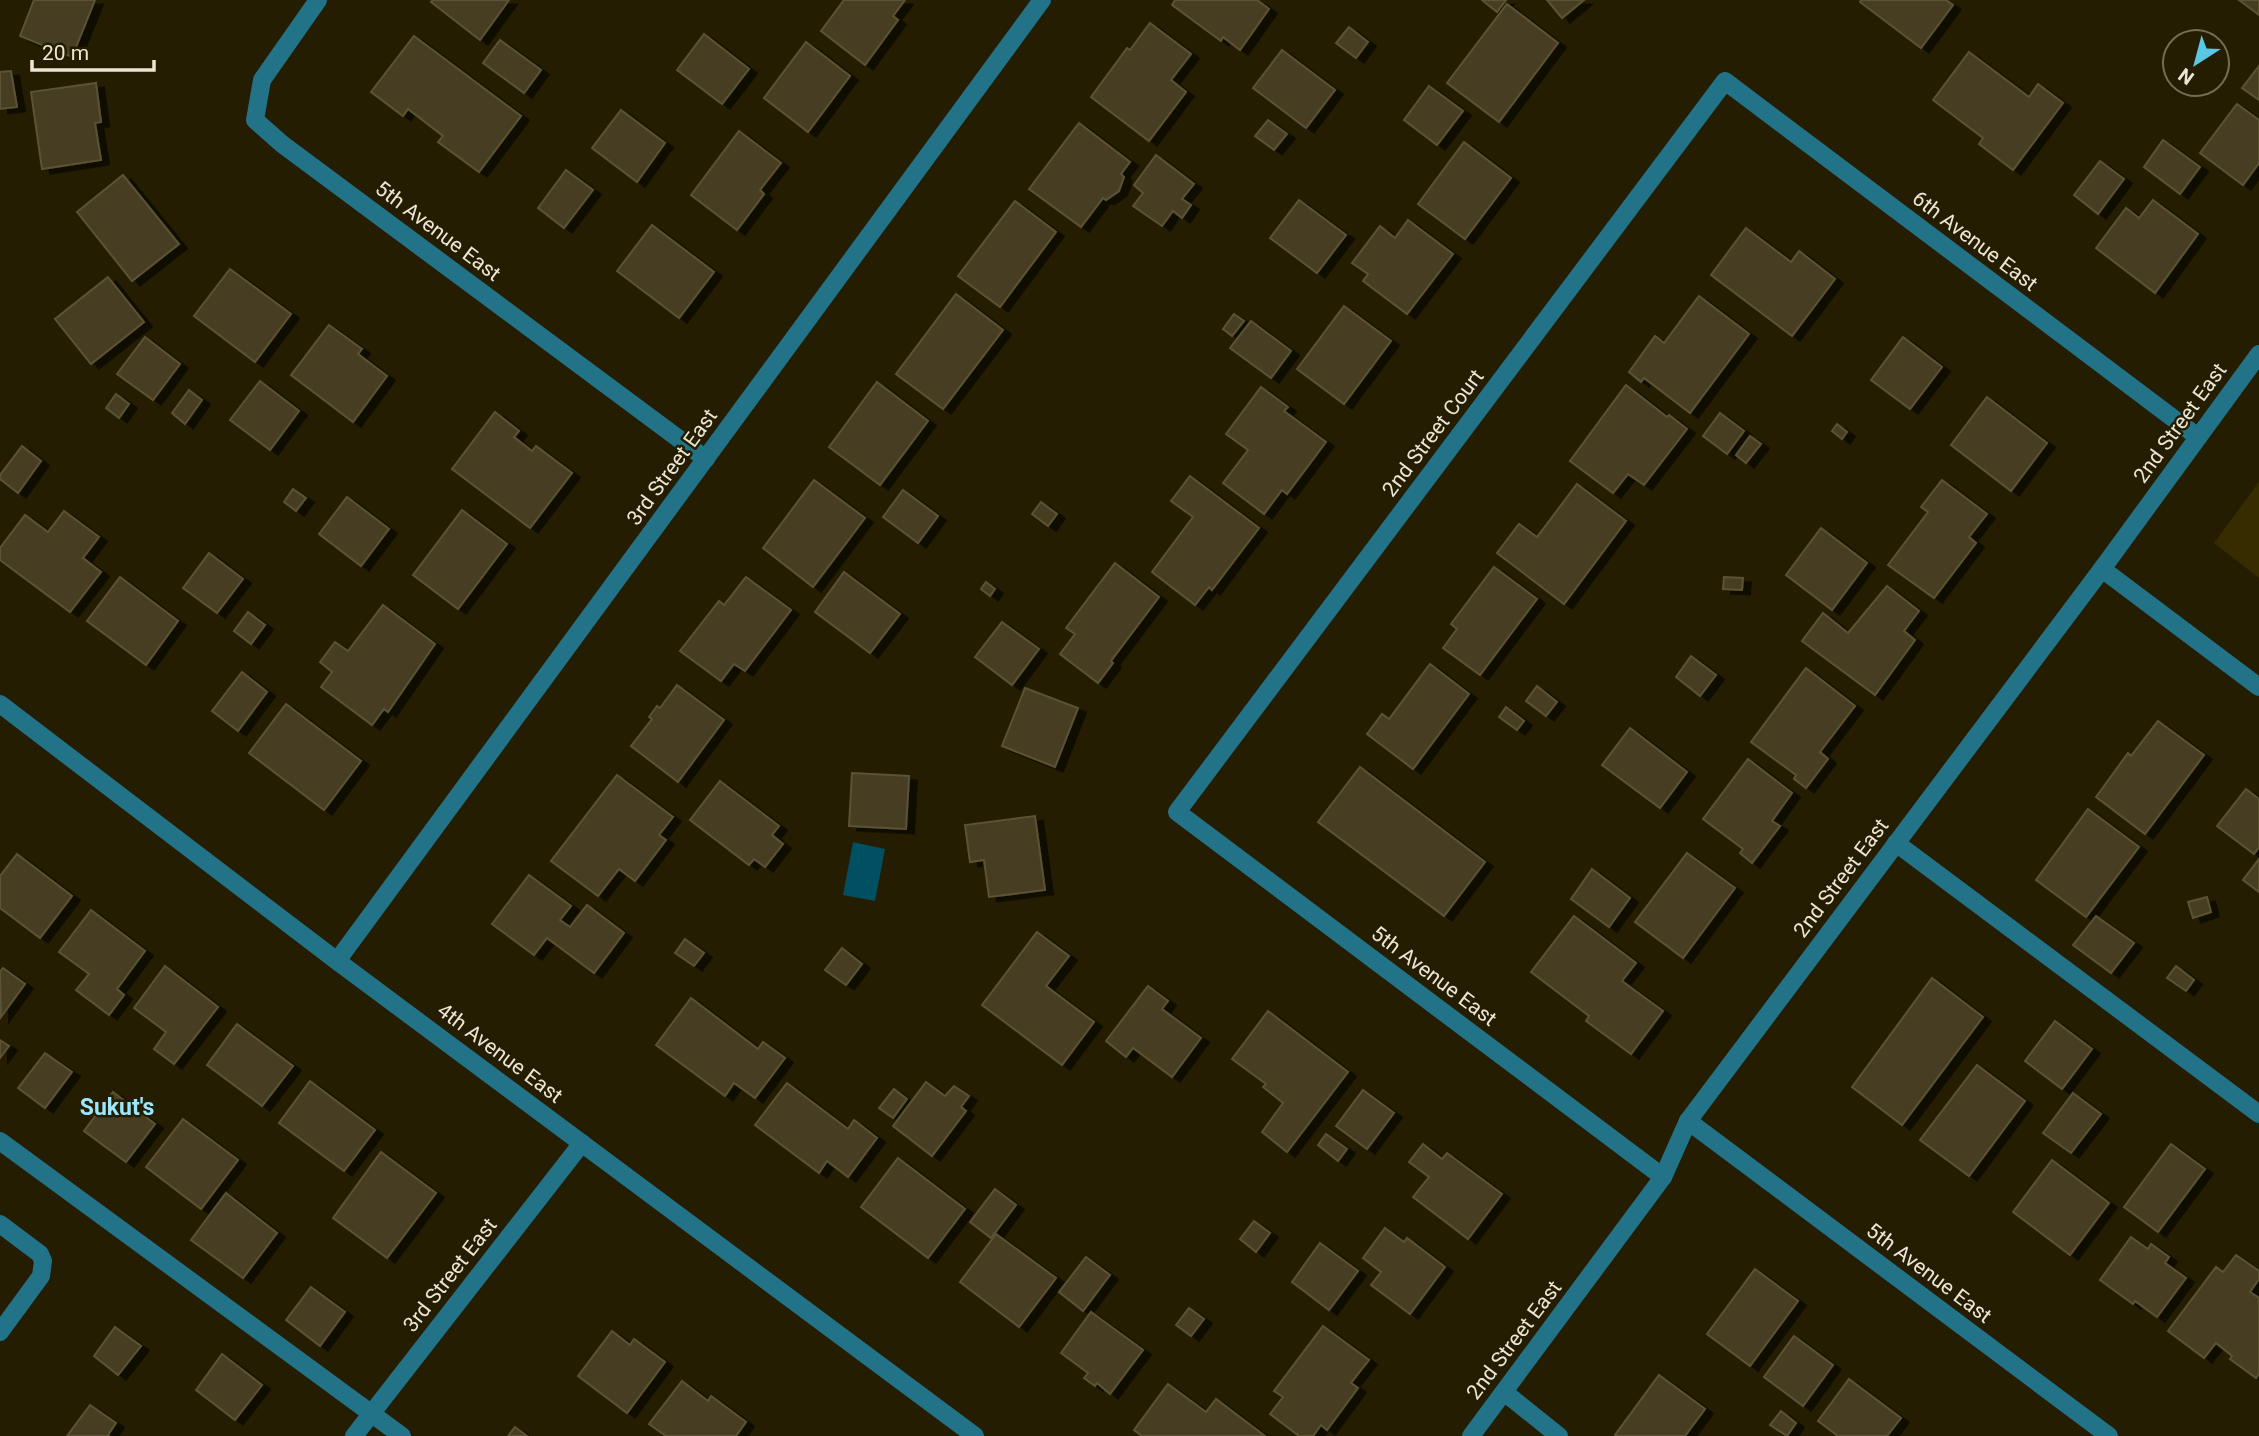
<svg xmlns="http://www.w3.org/2000/svg" width="2259" height="1436" viewBox="0 0 2259 1436" font-family="Roboto,sans-serif">
<defs>
<filter id="shadow"><feDropShadow dx="8" dy="4.5" stdDeviation="0" flood-color="#0009"/></filter>
</defs>
<rect width="100%" height="100%" fill="#251d01"/>
<polygon fill="#372b00" points="2259,482 2259,578 2214,543"/>
<polygon fill="#005061" points="853,842 885,849 875,901 843,895"/>
<g fill="#473e21" stroke="#5b5234" stroke-width="2" filter="url(#shadow)">
<polygon points="34,0 95,0 72,57 20,36"/>
<polygon points="433,0 509,0 480,40 431,2"/>
<polygon points="844,0 905,0 893,16 898,20 865,65 821,31"/>
<polygon points="1175,0 1257,0 1269,9 1240,50 1223,37 1221,41 1172,5"/>
<polygon points="1482,0 1506,0 1497,12"/>
<polygon points="1547,0 1584,0 1562,18"/>
<polygon points="1861,0 1946,0 1953,5 1921,48 1860,2"/>
<polygon points="2239,0 2259,0 2259,15"/>
<polygon points="1507,4 1558,43 1499,122 1447,83"/>
<polygon points="1150,23 1191,54 1171,80 1186,92 1149,141 1091,97 1127,48 1130,50"/>
<polygon points="1349,27 1368,42 1356,58 1336,43"/>
<polygon points="704,34 749,69 722,104 677,70"/>
<polygon points="414,36 521,116 479,172 438,142 443,136 408,109 403,116 371,92"/>
<polygon points="500,40 541,70 524,93 483,63"/>
<polygon points="806,42 850,76 808,132 764,98"/>
<polygon points="1282,50 1335,90 1306,128 1253,88"/>
<polygon points="1969,52 2029,97 2038,84 2063,103 2013,170 1979,144 1983,138 1933,100"/>
<polygon points="2259,66 2259,100 2242,88"/>
<polygon points="11,71 17,107 0,109 0,72"/>
<polygon points="96,83 101,122 95,123 101,160 42,169 31,92"/>
<polygon points="1429,86 1463,111 1437,145 1404,120"/>
<polygon points="2237,104 2259,120 2259,163 2243,185 2200,153"/>
<polygon points="621,110 665,143 637,182 592,148"/>
<polygon points="1268,120 1287,134 1274,150 1255,136"/>
<polygon points="1079,123 1130,162 1121,174 1124,177 1119,191 1106,200 1103,198 1081,227 1029,189"/>
<polygon points="739,131 781,163 760,190 764,194 737,230 691,195"/>
<polygon points="2163,140 2200,167 2180,194 2144,167"/>
<polygon points="1464,142 1511,178 1465,239 1418,204"/>
<polygon points="1156,155 1194,184 1182,199 1191,205 1182,218 1173,211 1162,226 1133,206 1143,193 1134,185"/>
<polygon points="2100,161 2124,179 2098,214 2074,195"/>
<polygon points="566,170 593,190 564,228 538,208"/>
<polygon points="123,175 179,244 132,281 77,212"/>
<polygon points="1299,200 1346,235 1317,273 1270,238"/>
<polygon points="2153,200 2198,234 2155,293 2096,248 2126,208 2139,218"/>
<polygon points="1015,201 1056,232 1000,307 958,276"/>
<polygon points="1408,220 1453,254 1407,314 1363,281 1368,274 1352,263 1380,226 1395,238"/>
<polygon points="652,225 714,272 679,318 617,271"/>
<polygon points="1746,228 1791,262 1799,251 1835,279 1792,336 1711,275"/>
<polygon points="230,269 291,314 255,362 194,316"/>
<polygon points="108,277 144,322 91,364 55,319"/>
<polygon points="956,294 1003,330 943,409 896,374"/>
<polygon points="1699,296 1749,334 1690,413 1644,378 1641,382 1629,372 1655,336 1664,343"/>
<polygon points="1344,306 1391,341 1344,404 1297,369"/>
<polygon points="1234,314 1244,321 1232,336 1223,329"/>
<polygon points="1251,321 1291,351 1271,378 1230,348"/>
<polygon points="329,325 362,349 358,354 387,376 353,422 291,375"/>
<polygon points="145,337 180,364 153,400 117,374"/>
<polygon points="1903,337 1942,367 1910,409 1871,380"/>
<polygon points="260,381 299,411 270,450 230,420"/>
<polygon points="877,382 928,421 880,485 829,447"/>
<polygon points="1626,385 1667,417 1669,415 1687,429 1644,485 1628,474 1613,493 1570,461"/>
<polygon points="1261,387 1288,407 1284,411 1326,442 1287,494 1282,490 1264,514 1223,483 1248,450 1226,434"/>
<polygon points="189,390 202,400 185,424 172,413"/>
<polygon points="116,394 129,404 119,418 106,408"/>
<polygon points="1987,397 2047,443 2011,491 1951,445"/>
<polygon points="495,412 519,431 514,437 532,451 536,446 572,473 530,528 452,469"/>
<polygon points="1720,413 1744,431 1727,454 1703,436"/>
<polygon points="1837,424 1847,432 1842,439 1832,431"/>
<polygon points="1750,436 1761,444 1746,463 1736,455"/>
<polygon points="22,446 41,461 18,493 0,479 0,475"/>
<polygon points="1190,476 1259,528 1212,590 1209,587 1195,605 1152,572 1193,517 1171,501"/>
<polygon points="814,480 865,518 813,587 763,548"/>
<polygon points="1942,480 1987,514 1969,537 1976,543 1934,598 1888,565 1928,512 1921,507"/>
<polygon points="1577,484 1626,521 1564,604 1497,553 1519,524 1537,537"/>
<polygon points="293,489 306,498 296,511 284,502"/>
<polygon points="903,490 938,516 918,543 883,517"/>
<polygon points="347,497 389,529 361,566 319,534"/>
<polygon points="1041,502 1057,514 1048,526 1032,514"/>
<polygon points="462,510 507,544 458,609 413,575"/>
<polygon points="64,511 99,537 83,558 101,572 70,612 0,560 0,548 25,515 48,532"/>
<polygon points="1821,528 1867,563 1832,610 1786,575"/>
<polygon points="209,553 243,579 217,613 183,588"/>
<polygon points="1115,563 1159,597 1111,661 1113,663 1098,683 1060,654 1075,634 1066,628"/>
<polygon points="1494,567 1537,599 1480,675 1443,648 1457,629 1451,624"/>
<polygon points="844,572 900,614 870,653 815,612"/>
<polygon points="120,577 178,621 146,665 87,621"/>
<polygon points="746,577 791,610 745,671 734,664 721,681 680,651 719,601 724,605"/>
<polygon points="1724,577 1743,578 1742,590 1723,589"/>
<polygon points="986,582 995,589 990,596 981,589"/>
<polygon points="1887,586 1919,611 1904,631 1915,640 1875,695 1802,641 1823,613 1848,633"/>
<polygon points="383,605 435,644 388,712 384,709 372,725 321,687 332,672 320,662 335,642 348,651"/>
<polygon points="248,612 265,625 251,644 234,631"/>
<polygon points="1002,622 1039,649 1012,685 975,657"/>
<polygon points="1691,656 1716,675 1700,696 1676,677"/>
<polygon points="1430,664 1469,694 1413,769 1367,734 1382,714 1389,719"/>
<polygon points="1806,668 1855,706 1820,752 1828,759 1806,788 1794,779 1796,775 1751,742"/>
<polygon points="242,672 267,692 238,731 212,711"/>
<polygon points="677,685 724,720 678,782 631,746 652,719 649,717 657,706 660,708"/>
<polygon points="1537,686 1557,702 1546,716 1526,701"/>
<polygon points="1025,688 1078,708 1055,767 1002,746"/>
<polygon points="286,704 361,761 324,810 249,753"/>
<polygon points="1506,707 1524,721 1517,730 1499,717"/>
<polygon points="2158,721 2204,755 2145,834 2096,797 2128,753 2131,756"/>
<polygon points="1630,728 1687,772 1660,808 1602,765"/>
<polygon points="1748,759 1792,793 1772,821 1780,826 1752,863 1740,853 1743,849 1703,819"/>
<polygon points="1360,767 1485,862 1444,916 1318,822"/>
<polygon points="852,773 909,776 906,829 849,826"/>
<polygon points="617,775 673,817 659,835 666,840 635,881 619,869 598,896 551,861"/>
<polygon points="720,781 779,826 772,835 783,844 765,867 754,859 749,865 690,820"/>
<polygon points="2246,789 2259,799 2259,847 2254,854 2217,826"/>
<polygon points="2088,809 2139,847 2086,917 2036,880"/>
<polygon points="1035,816 1045,890 989,897 984,860 970,862 965,825"/>
<polygon points="1687,853 1735,888 1683,958 1635,922"/>
<polygon points="17,854 72,896 40,938 0,908 0,876"/>
<polygon points="2259,859 2259,892 2243,880"/>
<polygon points="1592,869 1630,898 1609,927 1571,899"/>
<polygon points="529,875 571,906 560,920 570,927 587,905 624,933 594,973 547,938 534,955 492,924"/>
<polygon points="2207,897 2211,912 2193,918 2188,902"/>
<polygon points="91,910 145,951 117,989 124,995 109,1015 76,990 89,974 59,952"/>
<polygon points="1574,916 1636,963 1622,981 1663,1011 1631,1054 1586,1021 1589,1016 1531,972"/>
<polygon points="2096,916 2134,943 2111,973 2073,945"/>
<polygon points="1037,932 1069,956 1046,986 1094,1022 1062,1065 982,1005"/>
<polygon points="685,939 704,953 694,966 675,953"/>
<polygon points="842,948 862,964 846,985 825,970"/>
<polygon points="165,966 218,1007 174,1064 154,1049 166,1032 134,1008"/>
<polygon points="2176,966 2194,980 2186,991 2167,978"/>
<polygon points="3,968 25,984 1,1017 0,972"/>
<polygon points="1932,978 1983,1017 1902,1125 1852,1087"/>
<polygon points="1148,986 1168,1001 1162,1009 1201,1038 1172,1077 1133,1048 1126,1057 1106,1041"/>
<polygon points="691,998 758,1049 763,1042 785,1058 755,1098 734,1083 725,1096 656,1045"/>
<polygon points="1268,1011 1348,1072 1287,1152 1262,1132 1283,1103 1263,1087 1266,1084 1232,1059"/>
<polygon points="2055,1021 2092,1049 2062,1089 2025,1061"/>
<polygon points="237,1024 293,1066 262,1106 207,1065"/>
<polygon points="0,1040 9,1046 0,1058"/>
<polygon points="45,1053 72,1072 45,1108 18,1088"/>
<polygon points="1977,1065 2025,1101 1969,1176 1920,1140"/>
<polygon points="310,1081 375,1130 344,1171 279,1123"/>
<polygon points="926,1082 945,1096 954,1086 969,1096 961,1107 966,1111 932,1156 893,1126"/>
<polygon points="787,1083 848,1129 854,1120 877,1138 848,1177 827,1161 819,1173 755,1125"/>
<polygon points="894,1089 907,1099 893,1118 879,1108"/>
<polygon points="1363,1090 1394,1113 1367,1149 1336,1126"/>
<polygon points="113,1092 155,1124 126,1162 84,1131"/>
<polygon points="2073,1093 2101,1114 2071,1153 2043,1133"/>
<polygon points="183,1119 238,1160 201,1209 146,1167"/>
<polygon points="1326,1134 1347,1149 1338,1161 1318,1145"/>
<polygon points="1423,1144 1442,1159 1447,1153 1502,1194 1468,1239 1413,1197 1429,1177 1409,1162"/>
<polygon points="2171,1144 2205,1169 2158,1232 2124,1207"/>
<polygon points="381,1152 436,1193 387,1258 333,1218"/>
<polygon points="898,1158 965,1209 928,1258 861,1207"/>
<polygon points="2052,1160 2109,1203 2070,1255 2013,1212"/>
<polygon points="995,1189 1016,1205 991,1238 970,1222"/>
<polygon points="226,1193 277,1233 243,1278 191,1240"/>
<polygon points="1254,1221 1270,1233 1256,1252 1240,1239"/>
<polygon points="1385,1228 1404,1242 1407,1238 1445,1267 1410,1314 1371,1285 1381,1272 1363,1258"/>
<polygon points="996,1234 1056,1278 1019,1327 960,1282"/>
<polygon points="2131,1237 2148,1249 2151,1244 2169,1257 2165,1263 2186,1278 2157,1317 2135,1301 2133,1304 2100,1280"/>
<polygon points="1320,1243 1358,1271 1329,1310 1292,1282"/>
<polygon points="2236,1255 2259,1271 2259,1279 2250,1292 2259,1298 2259,1374 2256,1378 2230,1359 2232,1356 2216,1343 2204,1358 2168,1331 2216,1267 2223,1272"/>
<polygon points="1086,1257 1110,1275 1083,1311 1059,1292"/>
<polygon points="1755,1269 1798,1301 1750,1366 1707,1334"/>
<polygon points="311,1287 345,1312 320,1346 286,1320"/>
<polygon points="1189,1308 1204,1319 1191,1336 1176,1325"/>
<polygon points="1091,1312 1143,1350 1110,1394 1097,1383 1095,1386 1084,1378 1088,1373 1061,1353"/>
<polygon points="1323,1326 1369,1360 1351,1383 1358,1388 1327,1430 1321,1425 1313,1436 1299,1436 1270,1414 1283,1397 1274,1391"/>
<polygon points="115,1327 141,1346 118,1375 94,1356"/>
<polygon points="612,1331 630,1345 634,1339 665,1362 627,1413 578,1376"/>
<polygon points="1794,1336 1833,1365 1803,1406 1764,1377"/>
<polygon points="222,1354 262,1385 235,1420 196,1390"/>
<polygon points="1659,1375 1705,1409 1685,1436 1616,1436 1615,1435"/>
<polygon points="1849,1379 1901,1418 1887,1436 1838,1436 1818,1421"/>
<polygon points="682,1381 708,1401 711,1396 746,1422 736,1436 666,1436 649,1424"/>
<polygon points="1168,1384 1206,1412 1216,1399 1265,1436 1142,1436 1134,1430"/>
<polygon points="90,1405 116,1423 108,1435 109,1436 67,1436"/>
<polygon points="1781,1411 1796,1423 1787,1436 1770,1425"/>
<polygon points="515,1427 527,1436 508,1436"/>
</g>
<g fill="none" stroke-linecap="round" stroke-linejoin="round">
<g stroke="#227387" stroke-width="18">
<polyline points="318,0 262,80 255,120 282,144 706,459"/>
<polyline points="2102,569 2259,687"/>
<polyline points="0,704 337,961 975,1436"/>
<polyline points="1896,843 2259,1114"/>
<polyline points="337,961 1042,0"/>
<polyline points="1688,1121 2109,1436"/>
<polyline points="0,1141 402,1436"/>
<polyline points="1663,1177 1177,812 1725,81 2198,437"/>
<polyline points="0,1224 40,1254 43,1261 41,1276 0,1332"/>
<polyline points="1504,1392 1559,1436"/>
<polyline points="354,1436 582,1143"/>
<polyline points="1471,1436 1663,1177 1688,1121 2102,569 2259,354"/>
</g>
</g>
<g text-anchor="middle" dominant-baseline="central" stroke-width="5" stroke-linejoin="round" paint-order="stroke">
<g font-size="21" fill="#ebe6d5" stroke="#251d01">
<text transform="translate(438 231) rotate(37)">5th Avenue East</text>
<text transform="translate(1975 241) rotate(37)">6th Avenue East</text>
<text transform="translate(2180 423) rotate(-54)">2nd Street East</text>
<text transform="translate(1433 433) rotate(-53)">2nd Street Court</text>
<text transform="translate(672 467) rotate(-54)">3rd Street East</text>
<text transform="translate(1841 878) rotate(-53)">2nd Street East</text>
<text transform="translate(1434 976) rotate(37)">5th Avenue East</text>
<text transform="translate(500 1053) rotate(37)">4th Avenue East</text>
<text transform="translate(1929 1273) rotate(37)">5th Avenue East</text>
<text transform="translate(450 1275) rotate(-52)">3rd Street East</text>
<text transform="translate(1514 1340) rotate(-53)">2nd Street East</text>
</g>
<g font-size="23" font-weight="bold" fill="#9be7fd" stroke="#251d01">
<text x="117" y="1107">Sukut's</text>
</g>
</g>
<g transform="translate(2196 63) rotate(216)"><circle r="33" fill="#251d01" stroke="#746d56" stroke-width="2"/>
<path d="M0-5L12 26L0 18L-12 26Z" fill="#5ac8e5"/>
<text y="-10" font-size="19" font-weight="bold" text-anchor="middle" fill="#ebe6d5">N</text>
</g>
<path d="M32 60v10h122v-10" fill="none" stroke="#ebe6d5" stroke-width="3.5"/>
<text x="42" y="60" font-size="21" fill="#ebe6d5" stroke="#251d01" stroke-width="5" paint-order="stroke">20 m</text>
</svg>
